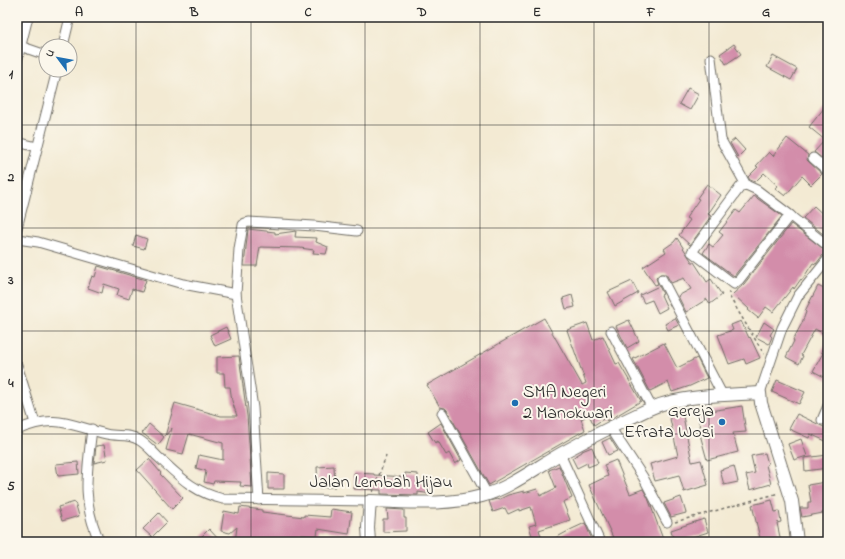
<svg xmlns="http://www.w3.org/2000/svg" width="845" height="559" viewBox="0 0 845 559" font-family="'Indie Flower',sans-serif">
<rect width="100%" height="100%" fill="#fbf7ec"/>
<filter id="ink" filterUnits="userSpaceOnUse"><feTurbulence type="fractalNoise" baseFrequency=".025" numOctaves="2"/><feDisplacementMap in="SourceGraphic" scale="8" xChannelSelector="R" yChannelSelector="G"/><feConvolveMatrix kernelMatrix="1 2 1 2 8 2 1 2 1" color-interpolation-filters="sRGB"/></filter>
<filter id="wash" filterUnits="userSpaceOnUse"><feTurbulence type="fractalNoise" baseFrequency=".012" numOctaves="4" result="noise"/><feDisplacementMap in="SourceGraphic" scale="16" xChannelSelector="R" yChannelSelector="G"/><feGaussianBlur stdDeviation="0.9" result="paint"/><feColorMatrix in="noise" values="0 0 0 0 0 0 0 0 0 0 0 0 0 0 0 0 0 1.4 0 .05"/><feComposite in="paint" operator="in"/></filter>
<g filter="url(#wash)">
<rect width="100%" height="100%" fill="#f3ead3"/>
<g id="blocks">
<g fill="#d38daa">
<polygon points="734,44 741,54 726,64 720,54"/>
<polygon points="773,56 797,69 791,80 767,67"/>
<polygon points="688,88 699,94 690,110 679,104"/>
<polygon points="828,103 828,163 814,152 825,140 809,127"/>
<polygon points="787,138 808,155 807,160 809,162 822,174 811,185 802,176 785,196 775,188 778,186 764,173 755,182 750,180 748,177 758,167 756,166 769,152 773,156"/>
<polygon points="735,139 745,150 738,157 730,143"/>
<polygon points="707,184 721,195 708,214 711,216 690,245 679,235 690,220 686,218 699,199 697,198"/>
<polygon points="754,196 782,216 734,276 703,253 709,244 713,247 723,235 719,232 727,222 736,210 740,213"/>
<polygon points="814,206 828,219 828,238 803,218"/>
<polygon points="791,224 826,251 816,264 813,263 802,280 801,279 794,289 793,287 773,312 766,307 758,318 748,310 749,309 733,294 744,284"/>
<polygon points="248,229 275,232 275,234 296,231 295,237 317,238 316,242 328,247 326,254 313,253 314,250 300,248 260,247 257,266 244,266"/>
<polygon points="136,235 147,239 144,249 133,246"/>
<polygon points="677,238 692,262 694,262 707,282 711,279 722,295 710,304 707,299 686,312 678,296 691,289 684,278 671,283 666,274 660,274 656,278 658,284 655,285 643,267 666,252 664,249 674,242"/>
<polygon points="98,266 146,280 142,292 132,289 129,299 117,295 119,289 104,284 102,293 88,288 92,276 95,277"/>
<polygon points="632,281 638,293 615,306 608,292"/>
<polygon points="659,286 663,294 661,295 667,308 658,313 652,300 644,303 640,295"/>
<polygon points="818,286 828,291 828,336 815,329 801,355 803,356 799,364 786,357 794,341 793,340 802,323 806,312 805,311"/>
<polygon points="572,295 575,307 566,309 563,298"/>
<polygon points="544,318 582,385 586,383 567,330 587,323 593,340 603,336 616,364 619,363 641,401 614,417 607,421 605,418 594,425 589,415 581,419 585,430 489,485 447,410 445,408 440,407 427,385"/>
<polygon points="675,318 679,325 668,330 665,324"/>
<polygon points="629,320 639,341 627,348 616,326"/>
<polygon points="741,321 749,338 750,337 760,358 746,364 744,359 729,364 718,335 733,330 731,325"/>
<polygon points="764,322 774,329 770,335 772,337 769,344 756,337"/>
<polygon points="226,327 231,339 215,346 210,335"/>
<polygon points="828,337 828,379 813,371 823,353 821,352"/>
<polygon points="664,343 677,368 697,358 707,378 690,386 672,392 668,382 650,391 633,359"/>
<polygon points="239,356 247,416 252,487 240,486 241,482 214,481 213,484 204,482 206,471 196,468 199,455 223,460 223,443 189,434 183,454 166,450 172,428 165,436 175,403 221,416 237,416 232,401 230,387 225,387 224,373 217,373 217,357"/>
<polygon points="777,380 805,392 799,404 772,392"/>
<polygon points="742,406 746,432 733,433 738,452 707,460 701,438 698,413"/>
<polygon points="682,411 692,462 701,460 708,485 684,492 679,475 655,481 650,464 678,456 669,414"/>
<polygon points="797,414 828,429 828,442 810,434 809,438 789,429"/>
<polygon points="441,423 461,460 455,464 449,453 446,455 438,441 435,443 428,432"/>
<polygon points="149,424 164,437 158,445 142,433"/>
<polygon points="610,438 618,451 608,455 602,442"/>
<polygon points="801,439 807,456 794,460 788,444"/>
<polygon points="104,445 107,460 94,463 96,446"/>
<polygon points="592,447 598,463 588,467 587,463 577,468 572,458 582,452 582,451"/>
<polygon points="765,453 768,464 766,465 771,484 750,490 746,475 755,473 751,456"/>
<polygon points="828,455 828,468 805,471 804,458"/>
<polygon points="149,459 161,473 160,474 183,498 172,509 137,470"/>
<polygon points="616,460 630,494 643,489 648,498 664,542 615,542 589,485 608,476 604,465"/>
<polygon points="78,462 79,474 58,476 56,464"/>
<polygon points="334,466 335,487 318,488 317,467"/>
<polygon points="559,466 572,498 563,502 570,520 539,530 542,539 534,542 529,526 536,524 531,507 519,511 519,509 508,514 505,508 493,512 489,501 497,499 498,500 508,495 524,491 524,493 537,489 540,496 556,488 549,470"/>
<polygon points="734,466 738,482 724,485 720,470"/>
<polygon points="268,473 284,474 284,489 268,489"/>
<polygon points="354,473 374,474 374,475 405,477 405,473 418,474 418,483 432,484 431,494 418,492 418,495 381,494 381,490 354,489"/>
<polygon points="825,482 828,495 828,512 802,517 800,508 808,508 808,502 811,502 808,485"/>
<polygon points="681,497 686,513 671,517 664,503"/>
<polygon points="772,500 775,512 779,511 781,522 777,523 781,542 761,542 752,505"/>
<polygon points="75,502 79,516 62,521 58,507"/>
<polygon points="240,507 262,510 262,512 304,517 304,515 330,517 331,509 352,512 349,534 318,529 317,536 300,535 299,542 235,542 237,527 230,533 221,531 224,511 239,514"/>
<polygon points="387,509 404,510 404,518 406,518 406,531 383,532 383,519 388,519"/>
<polygon points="159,513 167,522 152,537 143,529"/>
<polygon points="704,519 708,532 678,542 674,542 671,530"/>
<polygon points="585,523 593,542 548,542 572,529"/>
<polygon points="209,529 221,542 208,542 202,536"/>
</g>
</g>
</g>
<g filter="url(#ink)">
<use href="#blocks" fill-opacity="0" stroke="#716e66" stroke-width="1"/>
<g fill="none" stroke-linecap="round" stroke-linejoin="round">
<g stroke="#716e66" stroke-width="11">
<g id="minor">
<polyline points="17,45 46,55"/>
<polyline points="63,46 70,17"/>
<polyline points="711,58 721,140 746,185"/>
<polyline points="17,61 28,17"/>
<polyline points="17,142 37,147"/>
<polyline points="813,158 828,171"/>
<polyline points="790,215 739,280 734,284 692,252 741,186 746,185 757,190 790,215 793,218 828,246"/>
<polyline points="17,228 57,70"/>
<polyline points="17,239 38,242 183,284 236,294"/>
<polyline points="662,279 723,396"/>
<polyline points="611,331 652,408"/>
<polyline points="17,365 35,423"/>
<polyline points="760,393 782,328 798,296 828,259"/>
<polyline points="442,413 487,494"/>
<polyline points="822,420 828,406"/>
<polyline points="610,427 643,477 667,522"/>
<path d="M92,429C87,471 81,503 100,542"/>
<path d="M17,430C56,413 69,425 106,434C117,437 129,433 139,440C146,444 151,450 157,456C179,476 193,492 223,499L370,501"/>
<polyline points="560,454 600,542"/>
<polyline points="259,500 253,408 236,294 239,249 243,225 245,223 249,222 314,226 357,231"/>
</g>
</g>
<g stroke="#716e66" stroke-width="14">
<path id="tertiary" d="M369,542L368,527L370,501C408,502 445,506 482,496C510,488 537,467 562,453C584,441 607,429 630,418C641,413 653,406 666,403C696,395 729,395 760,393L761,403L792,501L797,542"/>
</g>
<g stroke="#716e66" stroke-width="1.5" stroke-dasharray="3 3" stroke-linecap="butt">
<polyline points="729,291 729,296 764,354"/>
<polyline points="373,492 386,456"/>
<polyline points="675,522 779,493"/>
</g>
<use href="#minor" stroke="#fff" stroke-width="9"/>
<use href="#tertiary" stroke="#fff" stroke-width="12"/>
</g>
</g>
<path fill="none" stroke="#2b2b2b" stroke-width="1" stroke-opacity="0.55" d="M136,17V542M251,17V542M365,17V542M480,17V542M594,17V542M709,17V542M17,125H828M17,228H828M17,331H828M17,434H828"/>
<g fill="#1f6fb2" stroke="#fbf7ec" stroke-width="1.5">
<circle cx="515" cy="403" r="4"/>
<circle cx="722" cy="422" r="4"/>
</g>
<g text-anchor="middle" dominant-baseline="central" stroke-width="4" stroke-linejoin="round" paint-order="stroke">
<g font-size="18" fill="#2b2b2b" stroke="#fbf7ec" text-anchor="start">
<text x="523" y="393">SMA Negeri<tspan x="523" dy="21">2 Manokwari</tspan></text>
<text x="714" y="412" text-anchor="end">Gereja<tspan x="714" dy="21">Efrata Wosi</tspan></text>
</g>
<g font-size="18" fill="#2b2b2b" stroke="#fbf7ec">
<text x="381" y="483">Jalan Lembah Hijau</text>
</g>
</g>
<rect width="845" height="559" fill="none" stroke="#fbf7ec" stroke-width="44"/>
<g transform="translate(58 58) rotate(302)"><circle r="19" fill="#fbf7ec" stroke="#a8a59f"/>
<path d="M0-3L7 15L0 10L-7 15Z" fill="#1f6fb2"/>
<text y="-6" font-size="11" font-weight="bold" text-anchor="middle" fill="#2b2b2b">U</text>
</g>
<rect x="22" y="22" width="801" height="515" fill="none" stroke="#2b2b2b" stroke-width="1.5"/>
<g font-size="13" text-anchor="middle" font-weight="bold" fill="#2b2b2b">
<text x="79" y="16">A</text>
<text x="194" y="16">B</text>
<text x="308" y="16">C</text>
<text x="422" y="16">D</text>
<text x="537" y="16">E</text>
<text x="651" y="16">F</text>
<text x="766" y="16">G</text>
<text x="11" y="78">1</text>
<text x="11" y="181">2</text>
<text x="11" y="284">3</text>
<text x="11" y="387">4</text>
<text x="11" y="490">5</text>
</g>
</svg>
